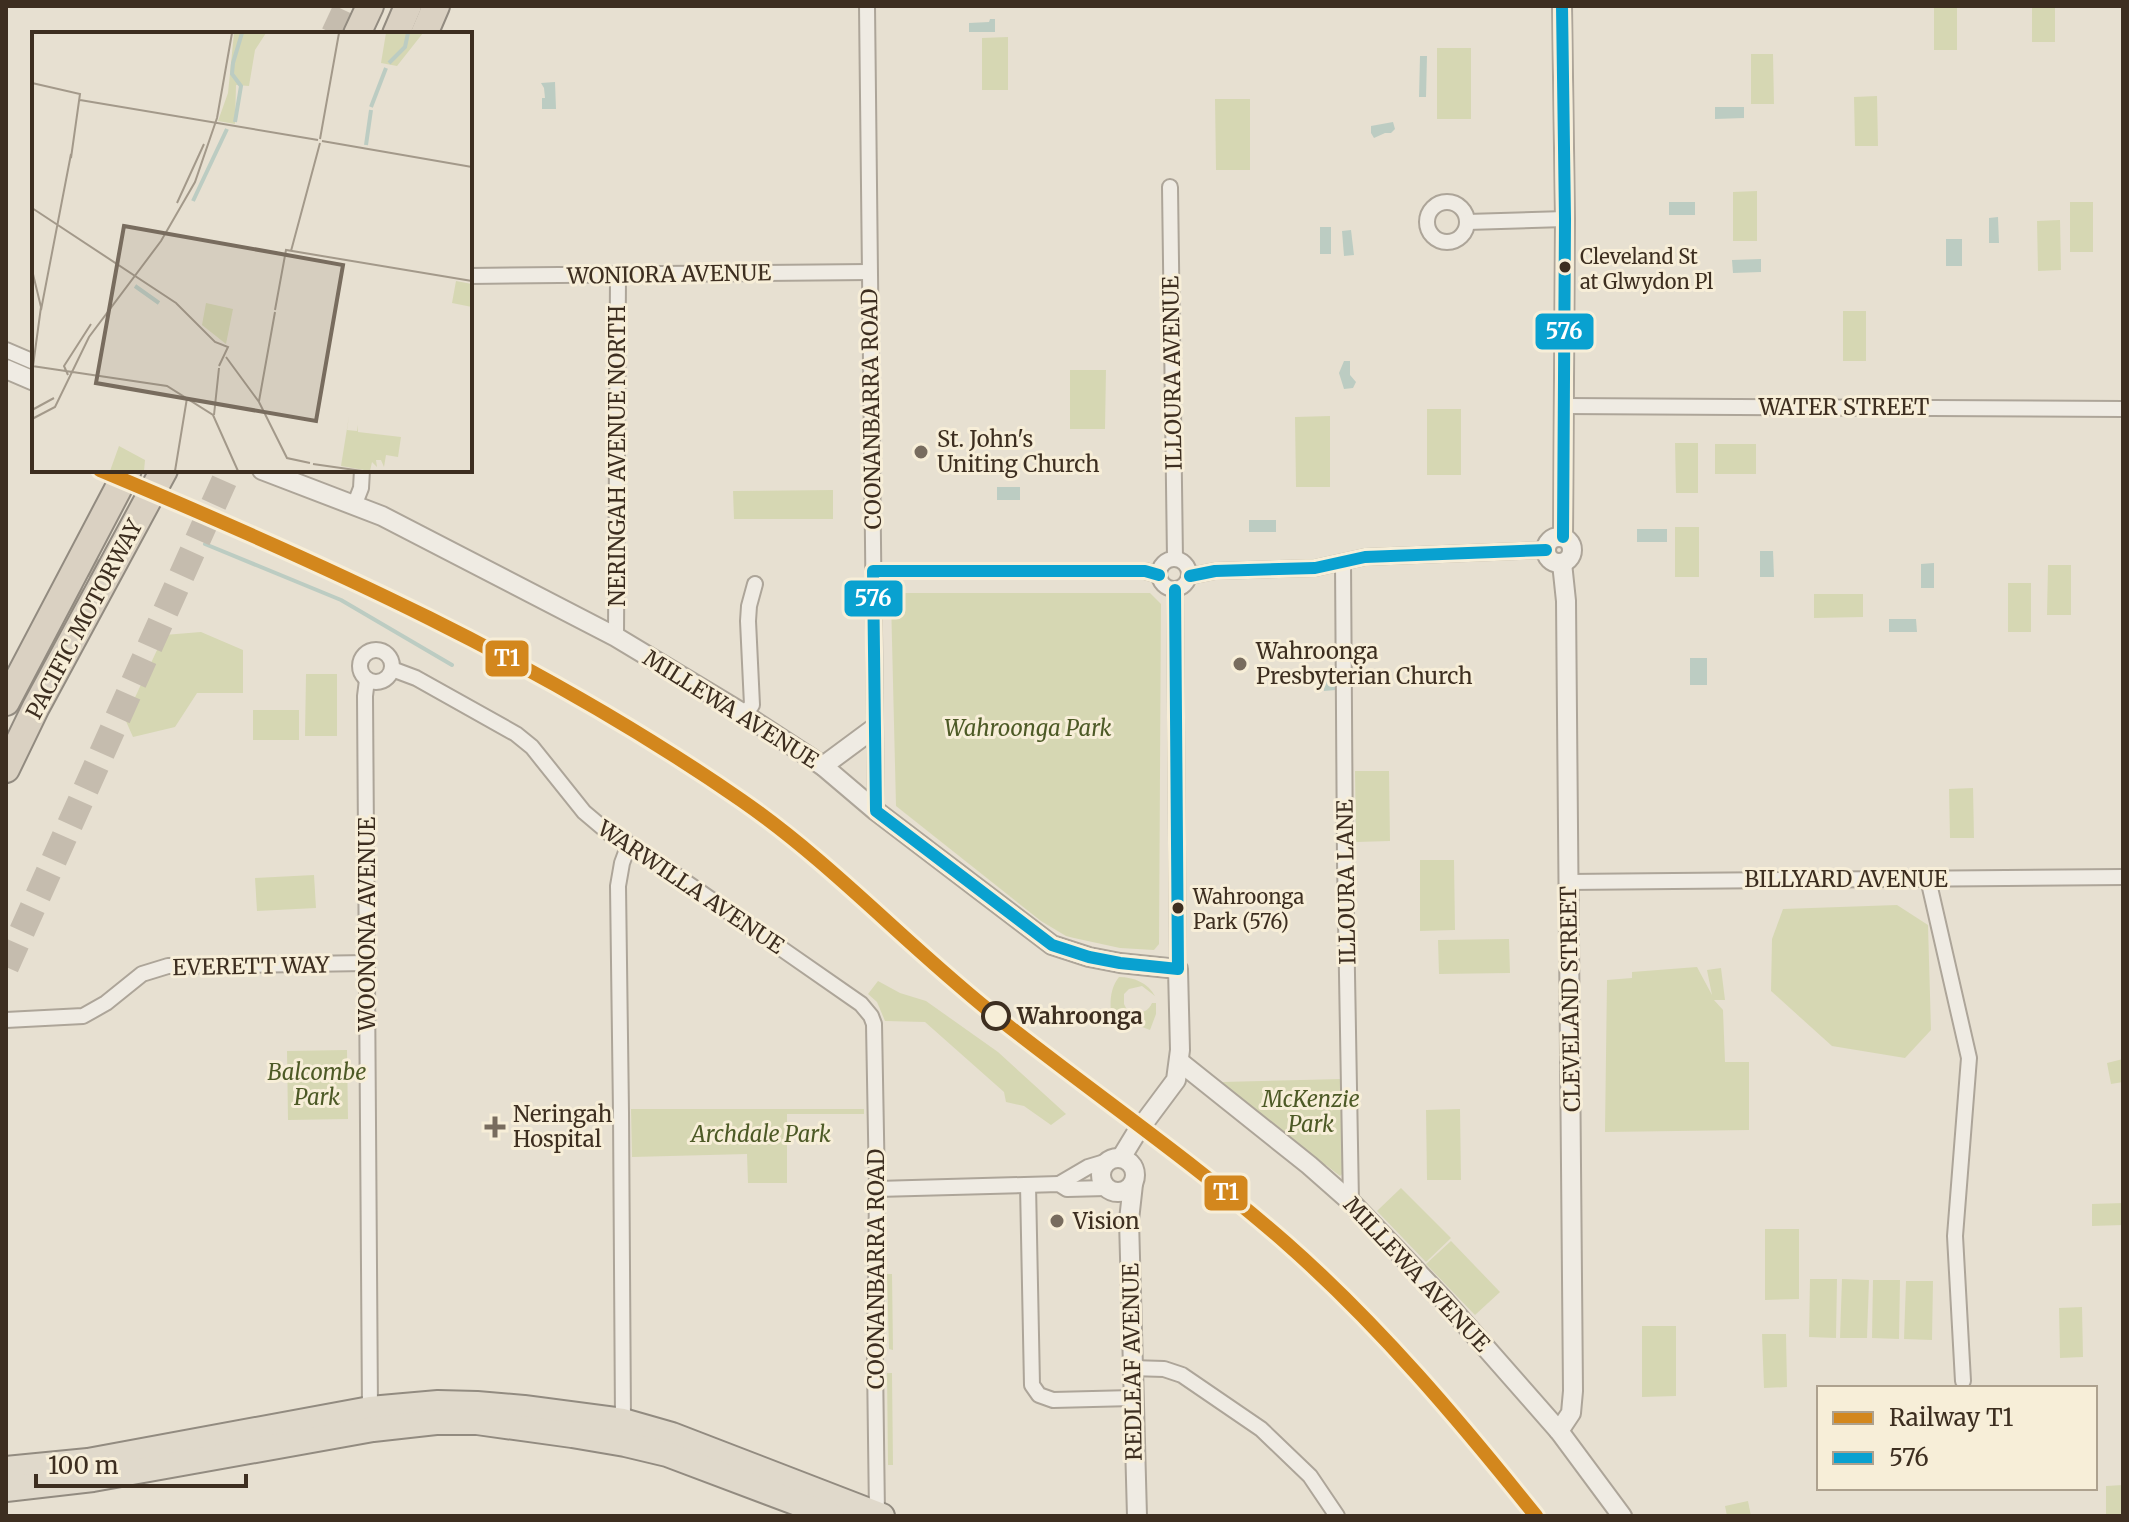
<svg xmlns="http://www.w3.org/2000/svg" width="2129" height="1522" viewBox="0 0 2129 1522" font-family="Merriweather,serif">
<rect width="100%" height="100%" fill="#e7e0d1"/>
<g fill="#d6d7b3">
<rect x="1934" y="6" width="23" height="44"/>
<rect x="2032" y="6" width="23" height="36"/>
<polygon points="1008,37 1008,90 982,90 982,38"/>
<rect x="1437" y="48" width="34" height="71"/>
<polygon points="1751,54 1773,54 1774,104 1751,104"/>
<polygon points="1877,96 1878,146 1855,146 1854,97"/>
<polygon points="1215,99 1250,99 1250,170 1216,170"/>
<polygon points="1757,191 1757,241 1733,241 1733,192"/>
<rect x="2070" y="202" width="23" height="50"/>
<polygon points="2060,220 2061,270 2038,271 2037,221"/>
<rect x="1843" y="311" width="23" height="50"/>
<polygon points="1070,370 1106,370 1105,429 1070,429"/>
<rect x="1427" y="409" width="34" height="66"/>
<polygon points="1330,416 1330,487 1296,487 1295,417"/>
<polygon points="1675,443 1698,443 1698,493 1676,493"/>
<rect x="1715" y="444" width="41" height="30"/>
<polygon points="833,490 833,519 734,519 733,491"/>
<rect x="1675" y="527" width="24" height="50"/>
<polygon points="2048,565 2071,565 2071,615 2047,615"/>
<rect x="2008" y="583" width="23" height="49"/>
<polygon points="903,593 1150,593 1161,604 1159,944 1154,950 1120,948 1074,938 1066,936 1041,921 896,806 891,600 896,594"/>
<polygon points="1814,594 1863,594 1863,617 1814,618"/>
<polygon points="201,632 243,650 243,693 197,693 175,727 133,737 125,719 164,635"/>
<polygon points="306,674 337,674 337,736 305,736"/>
<rect x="253" y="710" width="46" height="30"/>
<polygon points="1355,771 1389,771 1390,841 1356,842"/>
<polygon points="1973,788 1974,838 1950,838 1949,789"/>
<polygon points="1420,860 1454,860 1455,930 1420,931"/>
<polygon points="314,875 316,908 257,911 255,878"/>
<polygon points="1897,905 1928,925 1931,1030 1905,1058 1832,1046 1771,991 1772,939 1783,909"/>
<polygon points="1509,939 1510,973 1439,974 1438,940"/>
<polygon points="1697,967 1712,995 1707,970 1721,968 1725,1000 1714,1000 1723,1010 1725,1062 1749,1062 1749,1130 1605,1132 1607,980 1632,978 1632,972"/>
<path d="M1119,977C1134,977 1148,983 1155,996L1142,986L1129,989L1124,994V1004L1128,1012C1139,1013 1147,1014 1152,1003H1156V1014L1150,1030L1111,1015C1110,1002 1110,988 1119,977Z"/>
<polygon points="878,981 900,993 926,1001 998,1052 1066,1114 1051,1125 1024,1106 1006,1102 1004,1092 925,1022 885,1021 877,1002 868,994"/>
<polygon points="347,1050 348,1119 288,1120 287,1051"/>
<polygon points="2123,1059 2123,1082 2111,1084 2107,1063"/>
<polygon points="1342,1079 1343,1173 1340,1176 1326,1165 1324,1166 1286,1134 1281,1133 1222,1082"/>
<polygon points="631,1109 864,1109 864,1114 787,1114 787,1183 748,1183 747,1154 632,1157"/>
<polygon points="1460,1109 1461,1180 1427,1180 1426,1110"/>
<polygon points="1401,1188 1451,1238 1426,1262 1377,1211"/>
<polygon points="2123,1203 2123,1225 2092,1226 2092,1204"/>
<polygon points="1765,1229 1799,1229 1799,1299 1765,1300"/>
<polygon points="1451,1241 1500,1292 1475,1315 1426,1264"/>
<polygon points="887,1274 892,1274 893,1350 889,1349"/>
<polygon points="1810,1279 1837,1279 1836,1338 1809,1337"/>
<polygon points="1842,1279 1869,1280 1867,1338 1840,1338"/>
<polygon points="1873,1280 1900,1280 1899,1339 1872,1338"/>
<polygon points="1906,1281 1933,1281 1932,1340 1904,1339"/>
<polygon points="2082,1307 2083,1357 2060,1358 2059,1308"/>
<polygon points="1642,1326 1676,1326 1676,1396 1642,1397"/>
<polygon points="1762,1334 1786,1334 1787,1387 1764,1388"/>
<polygon points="887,1373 892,1373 893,1465 888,1465"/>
<polygon points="2123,1485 2123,1516 2106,1516 2106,1486"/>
<polygon points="1748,1501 1751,1516 1727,1516 1725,1506"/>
</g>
<g fill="#bcccc2">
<polygon points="990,19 995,19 995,32 969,32 969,23 989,22"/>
<polygon points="1420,56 1427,56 1426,97 1419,97"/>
<polygon points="555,82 556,109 542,109 542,98 545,98 544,88 541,83"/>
<polygon points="1715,107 1744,107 1744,118 1715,119"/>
<polygon points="1393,122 1395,129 1391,133 1385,133 1374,138 1371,133 1371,126"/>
<rect x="1669" y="202" width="26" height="13"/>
<polygon points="1998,217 1999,243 1989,243 1989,218"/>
<rect x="1320" y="227" width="11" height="27"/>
<polygon points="1351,230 1354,255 1344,256 1342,231"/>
<rect x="1946" y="239" width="16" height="27"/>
<polygon points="1761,259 1761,272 1733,273 1732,260"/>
<polygon points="1344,361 1350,361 1350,375 1356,382 1353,388 1344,389 1339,373"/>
<rect x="997" y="487" width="23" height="13"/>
<rect x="1249" y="520" width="27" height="12"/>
<rect x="1637" y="529" width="30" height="13"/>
<polygon points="1760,551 1773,551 1774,577 1760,577"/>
<polygon points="1934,563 1934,588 1921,588 1921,564"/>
<polygon points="1889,619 1916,619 1917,632 1889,632"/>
<rect x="1690" y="658" width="17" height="27"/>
<polygon points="1323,670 1335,670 1336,690 1324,691"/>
</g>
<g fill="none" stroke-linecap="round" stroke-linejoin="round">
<polyline stroke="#bcccc2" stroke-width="4" points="205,544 341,600 452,665"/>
<g stroke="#c5bcae" stroke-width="26" stroke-dasharray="26 13" stroke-linecap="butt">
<polyline points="334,34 347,6"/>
<polyline points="37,682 94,557"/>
<polyline points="6,967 229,470"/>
</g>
<g stroke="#ada599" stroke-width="18">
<g id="minor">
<polyline points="867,6 876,811"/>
<polyline points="1170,187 1175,559"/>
<circle cx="1447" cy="222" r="20"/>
<polyline points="1467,222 1565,219"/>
<polyline points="470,276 869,272"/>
<polyline points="6,350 34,362"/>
<polyline points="1565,406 2123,409"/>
<polyline points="354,506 361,488 362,470"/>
<circle cx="1174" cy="574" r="15"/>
<polyline points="1343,562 1345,861 1351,1202"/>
<polyline points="873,571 1145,571 1159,575"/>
<polyline points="1190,576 1215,571 1315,568 1365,557 1546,550"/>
<polyline points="1175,590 1178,969"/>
<polyline points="616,637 618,275"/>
<circle cx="376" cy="666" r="16"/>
<polyline points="392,669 416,678 516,734 532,747 584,812 610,834 654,860 861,1004 871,1016 874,1024 877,1189 875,1363 877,1514"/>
<polyline points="367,680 365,696 370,1409"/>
<polyline points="744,714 752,705 748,621 749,606 755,584"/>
<polyline points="1928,879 1969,1058 1955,1236 1963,1381"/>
<polyline points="1568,882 2123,877"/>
<polyline points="6,1020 83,1016 106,1003 142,974 168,966 367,963"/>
<polyline points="1059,1184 1088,1167 1108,1161"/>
<polyline points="1028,1185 1032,1385 1039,1395 1053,1400 1133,1398"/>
<polyline points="877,1189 1059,1184 1067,1189 1106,1188"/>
<polyline points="1131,1368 1164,1369 1182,1375 1261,1429 1310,1476 1337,1516"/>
<polyline points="623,1421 621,1113 618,886 622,863 629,844"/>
</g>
</g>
<g stroke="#ada599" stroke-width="22">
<g id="tertiary">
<polyline points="1562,6 1565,219 1563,537"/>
<polyline points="6,369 34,381"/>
<polyline points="262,470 382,516 616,637 739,711 823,766 876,811 1052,945 1089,957 1120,963 1178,969 1180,1050 1176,1080 1135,1135 1121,1158"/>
<circle cx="1559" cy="550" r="13"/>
<polyline points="823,766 873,729"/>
<polyline points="1180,1062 1309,1165 1351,1202 1443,1299 1559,1431 1622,1516"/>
<circle cx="1118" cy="1175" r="17"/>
<polyline points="1133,1184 1129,1220 1137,1516"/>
<polyline points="1559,1431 1571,1413 1573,1391 1566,601 1562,563"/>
</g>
</g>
<g stroke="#928b80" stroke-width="28">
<g id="trunk">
<polyline points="6,1469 88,1461 370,1409 438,1403 477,1404 524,1408 623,1421 672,1435 882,1516"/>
<polyline points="6,1489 93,1479 373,1429 436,1422 477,1422 572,1435 625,1444 667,1454 832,1516"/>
</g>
</g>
<g stroke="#928b80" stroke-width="30">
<g id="motorway">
<polyline points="357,34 370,6"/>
<polyline points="396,34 408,6"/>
<polyline points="424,34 436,6"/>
<polyline points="6,702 128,470"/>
<polyline points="6,769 36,707 164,470"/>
</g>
</g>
<use href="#minor" stroke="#efebe3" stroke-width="14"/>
<use href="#tertiary" stroke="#efebe3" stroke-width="18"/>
<use href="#trunk" stroke="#e0d9cb" stroke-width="24"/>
<use href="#motorway" stroke="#dad1c2" stroke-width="26"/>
<g stroke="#f7eed8" stroke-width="18">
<g id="bus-1">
<polyline points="1562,6 1565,219 1563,537"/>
<polyline points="1159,575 1145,571 873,571 876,811 1052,945 1089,957 1120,963 1178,969 1175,590"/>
<polyline points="1190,576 1215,571 1315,568 1365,557 1546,550"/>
</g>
</g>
<use href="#bus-1" stroke="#09a1d0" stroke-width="12"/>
<g stroke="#f7eed8" stroke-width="20">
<path id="rail-1" d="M100,470C322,563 542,662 741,800C835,865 912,951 1002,1021C1097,1096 1196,1164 1286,1243C1379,1325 1459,1420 1536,1516"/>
</g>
<use href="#rail-1" stroke="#d3871d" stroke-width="14"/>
</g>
<g fill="#3d2e20" stroke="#f7eed8" stroke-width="3">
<circle cx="1565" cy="267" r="7"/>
<circle cx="1178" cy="908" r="7"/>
</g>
<g fill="#786c5e" stroke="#f7eed8" stroke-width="3">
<circle cx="921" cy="452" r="8"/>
<circle cx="1240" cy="664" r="8"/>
<path d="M491 1115h8v8h8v8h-8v8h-8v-8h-8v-8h8z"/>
<circle cx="1057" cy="1221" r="8"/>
</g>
<circle fill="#f7eed8" stroke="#3d2e20" stroke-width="4" cx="996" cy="1016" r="13"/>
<g text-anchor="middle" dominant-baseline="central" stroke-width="6" stroke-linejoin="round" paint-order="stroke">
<g font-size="20" fill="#3d2e20" stroke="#f7eed8" text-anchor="start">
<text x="1580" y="256">Cleveland St<tspan x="1580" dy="25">at Glwydon Pl</tspan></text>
<text x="1193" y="896">Wahroonga<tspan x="1193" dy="25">Park (576)</tspan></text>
</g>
<g font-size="22" fill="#3d2e20" stroke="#f7eed8">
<text transform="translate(669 274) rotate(-1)">WONIORA AVENUE</text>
<text transform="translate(1172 373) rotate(-91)">ILLOURA AVENUE</text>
<text x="1844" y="407">WATER STREET</text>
<text transform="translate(871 409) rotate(-91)">COONANBARRA ROAD</text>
<text transform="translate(617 456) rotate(-90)">NERINGAH AVENUE NORTH</text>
<text transform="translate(84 619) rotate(-62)">PACIFIC MOTORWAY</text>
<text transform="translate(731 709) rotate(32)">MILLEWA AVENUE</text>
<text x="1846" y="879">BILLYARD AVENUE</text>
<text transform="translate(1346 882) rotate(-91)">ILLOURA LANE</text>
<text transform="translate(691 887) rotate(34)">WARWILLA AVENUE</text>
<text transform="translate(367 924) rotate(-90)">WOONONA AVENUE</text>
<text transform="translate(251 966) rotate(-1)">EVERETT WAY</text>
<text transform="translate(1570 999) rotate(-91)">CLEVELAND STREET</text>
<text transform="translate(876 1269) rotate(-90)">COONANBARRA ROAD</text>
<text transform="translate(1417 1274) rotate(47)">MILLEWA AVENUE</text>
<text transform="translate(1132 1362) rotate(-91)">REDLEAF AVENUE</text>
</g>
<g font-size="22" fill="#3d2e20" stroke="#f7eed8" text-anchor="start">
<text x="937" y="439">St. John's<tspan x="937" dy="25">Uniting Church</tspan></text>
<text x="1256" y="651">Wahroonga<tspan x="1256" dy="25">Presbyterian Church</tspan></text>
<text x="513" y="1114">Neringah<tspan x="513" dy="25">Hospital</tspan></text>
<text x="1073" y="1221">Vision</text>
</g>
<g font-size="22" font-style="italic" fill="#4d5a26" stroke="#f7eed8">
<text x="1028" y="728">Wahroonga Park</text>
<text x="317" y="1072">Balcombe<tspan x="317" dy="25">Park</tspan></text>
<text x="1311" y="1099">McKenzie<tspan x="1311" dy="25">Park</tspan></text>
<text x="761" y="1134">Archdale Park</text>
</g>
<g font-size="22" font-weight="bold" fill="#3d2e20" stroke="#f7eed8" text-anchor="start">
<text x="1017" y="1016">Wahroonga</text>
</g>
</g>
<g transform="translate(32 32)">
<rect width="440" height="440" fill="#e7e0d1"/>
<path d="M202,1H234L223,18L217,54L204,53L203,92L186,89L196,61ZM354,1H391L365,34L349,31ZM424,249L440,252V275L420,271ZM174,271L201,277L194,312L170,293ZM317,384L315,398L325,399V393L326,400L369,405L366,425L354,423L352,435L349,428H344L345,435L340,430L338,439L309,434ZM87,414L113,428L112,439H78Z" fill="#d6d7b3"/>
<path fill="none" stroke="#bcccc2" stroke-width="4" d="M357,31L373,15L376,1M339,75L354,36M203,90L209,54L200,42L201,31L210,1M334,113L339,78M161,169L195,97M103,254L127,271"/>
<path fill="none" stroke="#a3998a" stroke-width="2" d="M0,51L48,62L39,126M48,68L286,108M288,107L307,1M290,109L440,135M145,171L172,112M0,176L144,271L183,310L196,315L187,334M259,219L288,111M0,238L9,275L1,334M9,278L39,122M243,278L254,218L440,249M194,325L227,370L255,426L278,431M0,334L135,354L181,383L206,439M36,343L32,334L59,292M227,369L243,280M0,378L22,366M182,383L187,336M0,387L23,375L57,305L129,209L163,150L185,86L200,1M281,432L330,439M143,439L155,366"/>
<path fill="#786c5e" fill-opacity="0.15" stroke="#786c5e" stroke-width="4" d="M92,194L311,233L284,389L64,351Z"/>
<rect width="440" height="440" fill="none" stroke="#3d2e20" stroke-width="4"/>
</g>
<g stroke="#f7eed8" stroke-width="3">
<rect x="1534" y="312" width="61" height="39" rx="8" fill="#09a1d0"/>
<rect x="843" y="579" width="61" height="39" rx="8" fill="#09a1d0"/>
<rect x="484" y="639" width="46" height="39" rx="8" fill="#d3871d"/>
<rect x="1203" y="1174" width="46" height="38" rx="8" fill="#d3871d"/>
</g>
<g font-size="22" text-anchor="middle" font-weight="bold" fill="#fff">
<text x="1564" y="339">576</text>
<text x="873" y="606">576</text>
<text x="507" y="666">T1</text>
<text x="1226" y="1200">T1</text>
</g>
<rect width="2129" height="1522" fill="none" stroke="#3d2e20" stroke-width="16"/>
<rect x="1817" y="1386" width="280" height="104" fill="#f7eed8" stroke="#ada18e" stroke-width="2"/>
<rect x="1833" y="1412" width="40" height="12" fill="#d3871d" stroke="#ada18e" stroke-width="2"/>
<text x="1889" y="1426" font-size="24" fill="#3d2e20">Railway T1</text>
<rect x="1833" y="1452" width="40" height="12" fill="#09a1d0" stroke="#ada18e" stroke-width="2"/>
<text x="1889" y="1466" font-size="24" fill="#3d2e20">576</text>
<path d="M36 1474v12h210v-12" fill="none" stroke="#3d2e20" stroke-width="4"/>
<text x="48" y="1474" font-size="24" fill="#3d2e20" stroke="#f7eed8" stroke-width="6" paint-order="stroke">100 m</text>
</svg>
